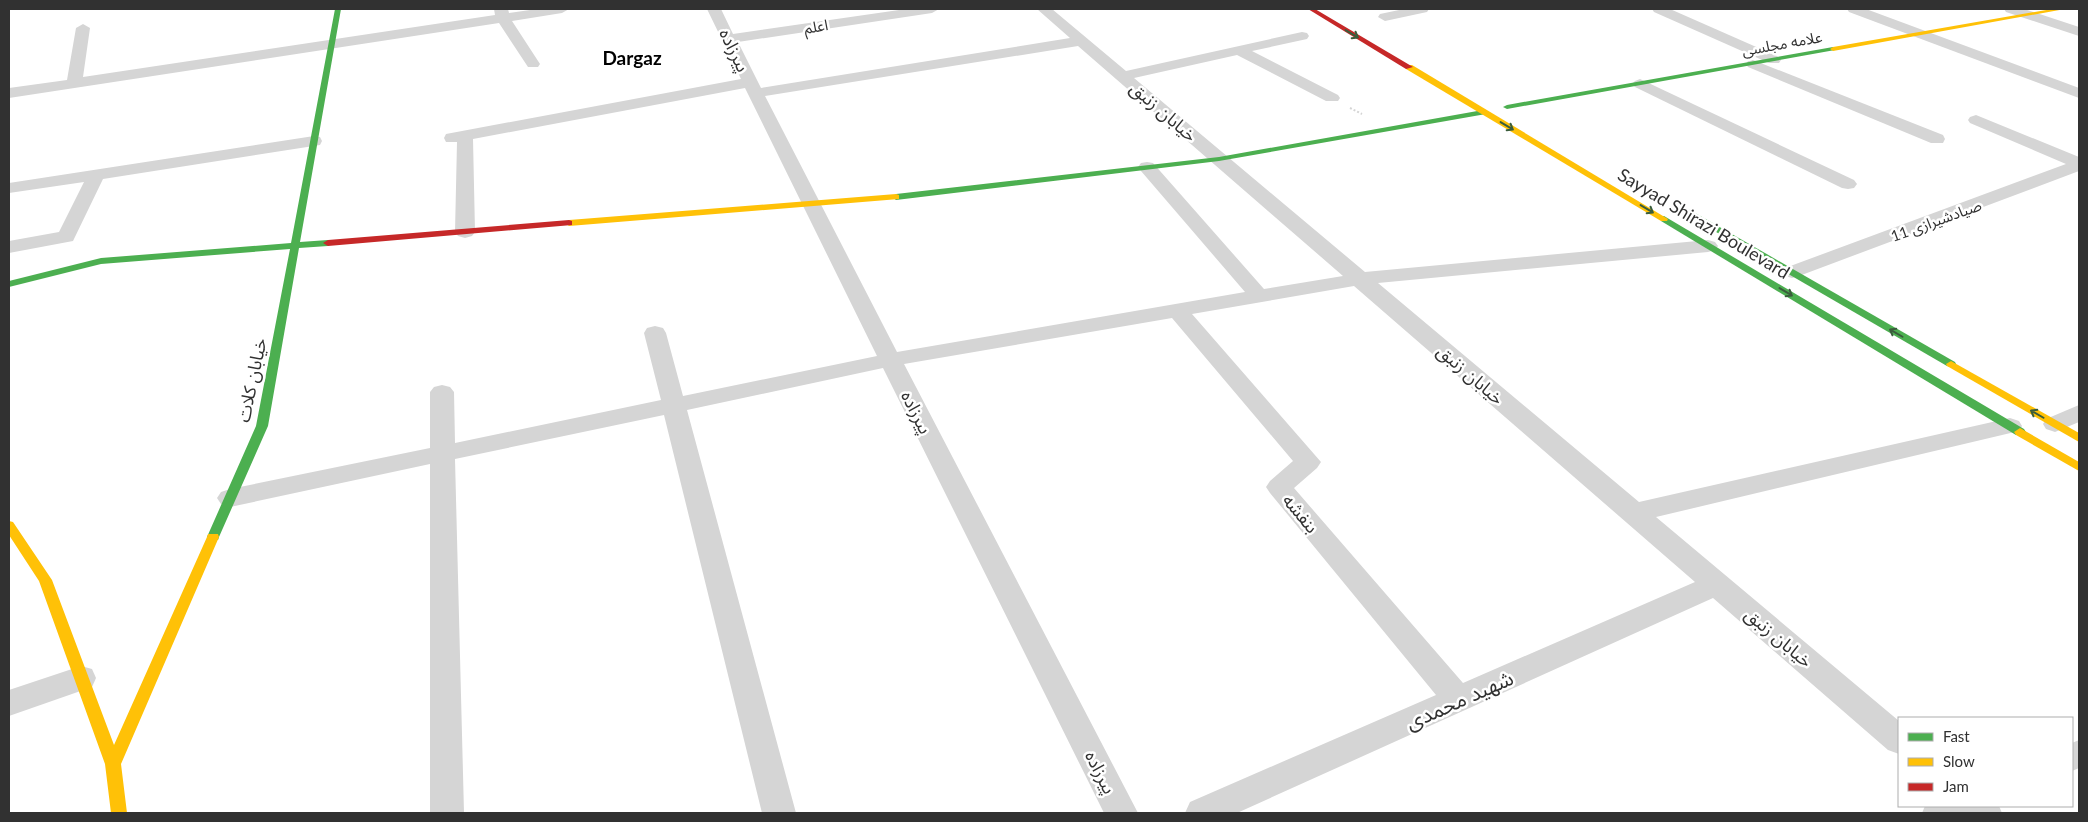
<svg xmlns="http://www.w3.org/2000/svg" width="2088" height="822" viewBox="0 0 2088 822" font-family="Lato,'Noto Sans Arabic',sans-serif">
<rect width="100%" height="100%" fill="#fff"/>
<g fill="none" stroke-linecap="round" stroke-linejoin="round">
<polyline stroke="#d4d4d4" stroke-width="2" stroke-dasharray="2 2" stroke-linecap="butt" points="1350,108 1362,114"/>
<g fill="#d5d5d5" fill-rule="evenodd">
<polygon points="494,9 508,9 509,13 537,9 569,9 562,13 512,21 540,64 538,67 528,67 499,23 9,98 9,88 67,80 76,28 83,24 90,28 83,77 495,15"/>
<path d="M707,9H721L733,34L906,9H939L932,13L738,42L761,88L1070,38L1037,9H1052L1126,71L1302,32L1307,33L1309,36L1307,39L1252,51L1338,95L1340,98L1338,101H1326L1237,55L1134,78L1365,272L1708,240L1715,242L1718,246L1715,250L1708,252L1378,283L1639,502L2010,418L2019,421L2022,426L2019,431L1656,517L1899,721V754L1888,750L1713,598L1237,813H1185L1190,802L1436,695L1270,493L1266,487L1270,481L1293,461L1172,318L904,364L1138,813H1104L883,368L687,410L796,813H762L664,415L455,459L464,813H430V464L230,507L221,504L217,498L221,492L230,489L430,448V392L434,387L442,385L450,387L454,392L455,443L661,400L644,333L647,328L655,326L663,328L666,333L683,396L877,356L745,88L473,139L475,232L472,236L465,238L458,236L455,232L457,142H446L444,138L446,134L741,79ZM1078,46L1343,276L1264,289L1153,163L1147,162L1141,163L1138,167L1141,171L1245,292L897,352L765,96ZM1354,286L1695,582L1463,683L1294,488L1317,468L1321,462L1192,314Z"/>
<polygon points="1404,9 1429,9 1427,12 1385,21 1378,17 1380,14"/>
<polygon points="1652,9 1670,9 1779,57 1781,60 1779,63 1769,63 1654,12"/>
<polygon points="1847,9 1866,9 2079,88 2079,98 1849,12"/>
<polygon points="2004,9 2024,9 2079,27 2079,36 2006,12"/>
<polygon points="1753,60 1943,135 1945,139 1943,143 1931,143 1748,67 1746,64 1748,61"/>
<polygon points="1640,79 1854,180 1857,184 1854,188 1848,189 1842,188 1635,87 1632,84 1635,81"/>
<polygon points="1976,115 2079,157 2079,171 1799,276 1792,278 1785,276 1782,272 1785,268 2066,164 1970,123 1968,120 1970,117"/>
<polygon points="314,136 320,137 322,141 320,145 103,179 73,241 9,253 9,241 59,232 84,182 9,193 9,183"/>
<polygon points="2079,405 2079,422 2055,432 2046,429 2043,424 2046,419"/>
<polygon points="81,666 92,669 96,678 92,687 9,716 9,690"/>
<polygon points="2079,740 2079,768 2072,771 2072,743"/>
<polygon points="1925,806 1999,806 2002,813 1922,813"/>
</g>
<g fill="#4caf50" fill-rule="evenodd">
<polygon points="335,9 341,9 300,242 328,240 333,243 328,246 299,248 268,426 219,537 218,540 208,540 207,537 256,426 290,249 101,264 9,287 9,281 101,258 291,243"/>
<polygon points="1833,47 1835,48 1835,50 1507,109 1503,107 1507,105"/>
<polygon points="1483,110 1486,110 1486,114 1219,161 896,200 892,197 896,194 1219,157"/>
<polygon points="1676,202 1955,362 1956,364 1951,367 1947,366 1673,207 1673,203"/>
<polygon points="1664,216 2024,429 2026,432 2024,435 2016,435 1661,221 1661,217"/>
</g>
<g fill="#ffc107" fill-rule="evenodd">
<polygon points="2052,9 2065,9 1833,51 1830,49 1833,47"/>
<polygon points="1406,65 1412,65 1668,219 1667,221 1661,221 1406,69"/>
<polygon points="896,194 899,195 899,199 569,226 565,223 569,220"/>
<polygon points="1951,361 2079,433 2079,442 1947,366 1946,364"/>
<polygon points="2020,428 2079,462 2079,471 2016,435 2014,432"/>
<polygon points="9,521 13,522 52,580 114,745 207,537 208,534 218,534 219,537 121,764 127,813 111,813 105,764 39,581 9,535"/>
</g>
<g fill="#c62828" fill-rule="evenodd">
<polygon points="1308,9 1315,9 1413,67 1406,69"/>
<polygon points="569,220 572,221 572,225 328,246 323,243 328,240"/>
</g>
</g>
<defs><path id="oneway-shaft" d="M-6 0H5M1.5-3L5.5 0L1.5 3" fill="none" stroke-width="1.6" stroke-linecap="round" stroke-linejoin="round" transform="scale(1.25)"/></defs>
<g stroke="#3a5d3c">
<use href="#oneway-shaft" transform="translate(1352 34) rotate(31)"/>
<use href="#oneway-shaft" transform="translate(1507 126) rotate(31)"/>
<use href="#oneway-shaft" transform="translate(1647 209) rotate(31)"/>
<use href="#oneway-shaft" transform="translate(1786 292) rotate(31)"/>
<use href="#oneway-shaft" transform="translate(1896 333) rotate(-150)"/>
<use href="#oneway-shaft" transform="translate(2037 414) rotate(-150)"/>
</g>
<g text-anchor="middle" dominant-baseline="central" stroke-width="5" stroke-linejoin="round" paint-order="stroke">
<g font-size="15" fill="#313131" stroke="#fff">
<text transform="translate(816 26) rotate(-9)">اعلم</text>
<text transform="translate(1782 43) rotate(-10)">علامه مجلسی</text>
<text transform="translate(1936 220) rotate(-20)">صیادشیرازی 11</text>
</g>
<g font-size="18" fill="#313131" stroke="#fff">
<text transform="translate(735 50) rotate(64)">پیرزاده</text>
<text transform="translate(1164 111) rotate(41)">خیابان زنبق</text>
<text transform="translate(1704 223) rotate(31)">Sayyad Shirazi Boulevard</text>
<text transform="translate(1471 374) rotate(41)">خیابان زنبق</text>
<text transform="translate(251 380) rotate(-78)">خیابان کلات</text>
<text transform="translate(917 412) rotate(63)">پیرزاده</text>
<text transform="translate(1301 513) rotate(50)">بنفشه</text>
<text transform="translate(1779 637) rotate(40)">خیابان زنبق</text>
<text transform="translate(1101 772) rotate(63)">پیرزاده</text>
</g>
<g font-size="19" font-weight="bold" fill="#000" stroke="#fff">
<text x="632" y="57">Dargaz</text>
</g>
<g font-size="21" fill="#313131" stroke="#fff">
<text transform="translate(1459 699) rotate(-24)">شهید محمدی</text>
</g>
</g>
<rect width="2088" height="822" fill="none" stroke="#313131" stroke-width="20"/>
<rect x="1898" y="717" width="175" height="90" fill="#ffffff" stroke="#adadad"/>
<rect x="1908" y="733" width="25" height="8" fill="#4caf50" stroke="#adadad"/>
<text x="1943" y="742" font-size="15" fill="#313131">Fast</text>
<rect x="1908" y="758" width="25" height="8" fill="#ffc107" stroke="#adadad"/>
<text x="1943" y="767" font-size="15" fill="#313131">Slow</text>
<rect x="1908" y="783" width="25" height="8" fill="#c62828" stroke="#adadad"/>
<text x="1943" y="792" font-size="15" fill="#313131">Jam</text>
</svg>
